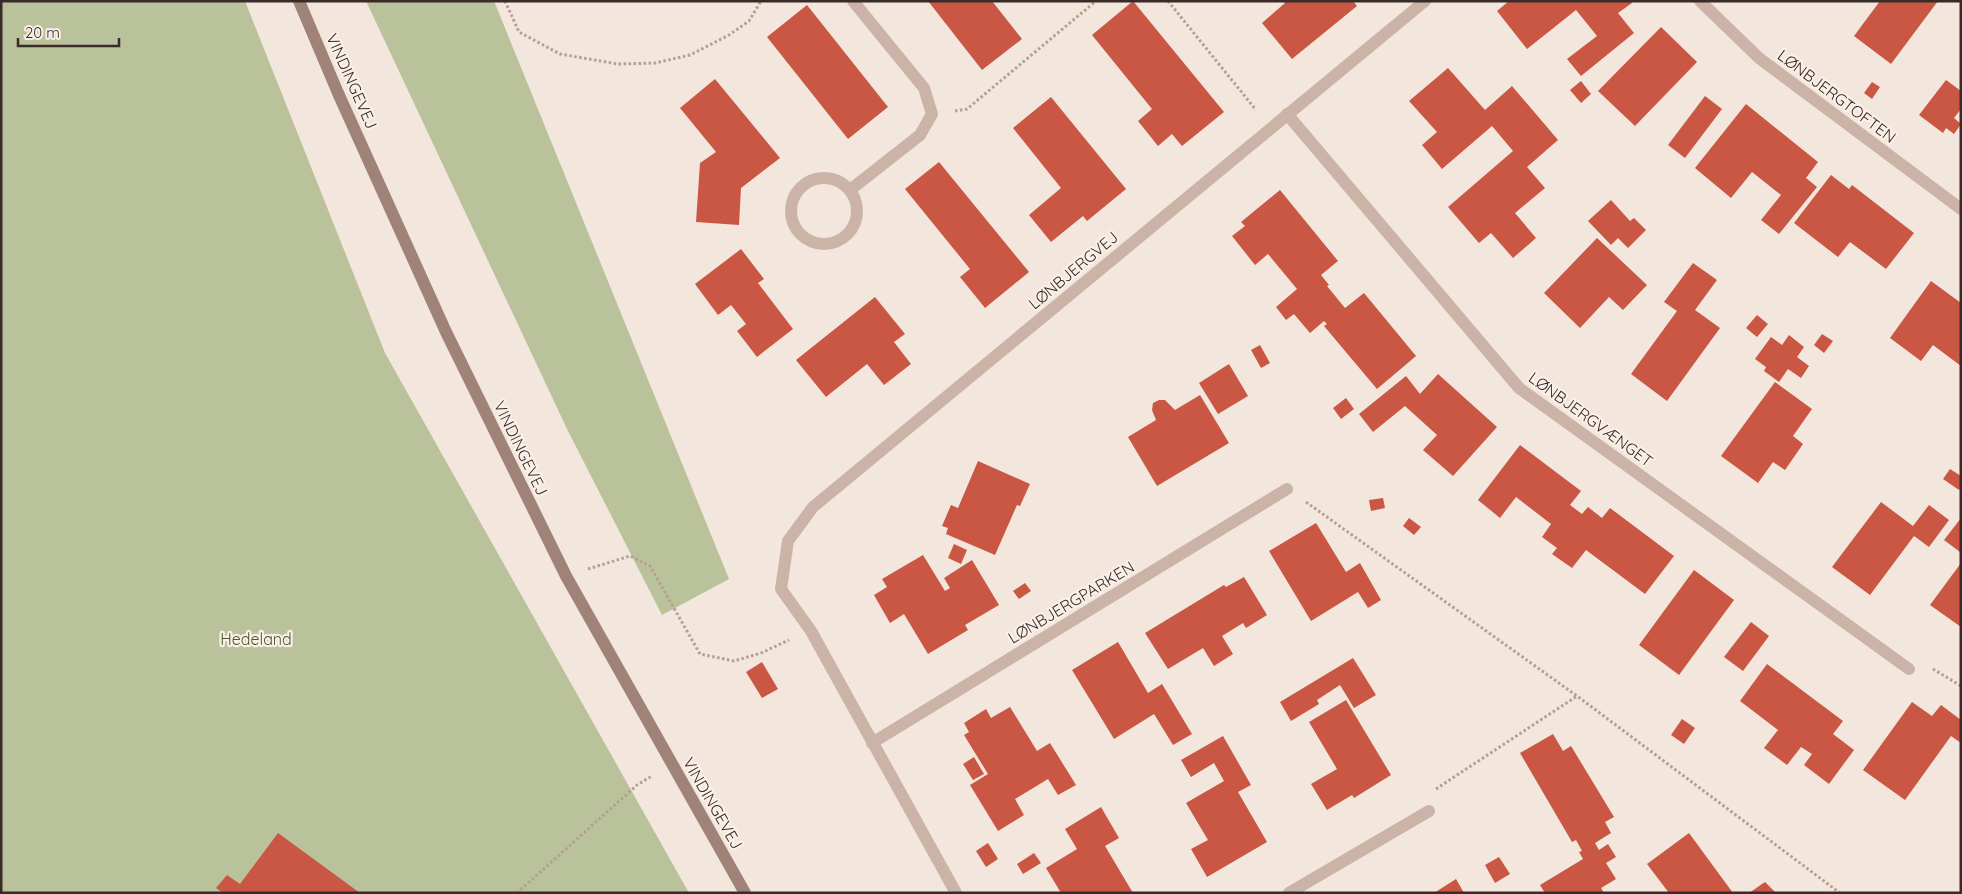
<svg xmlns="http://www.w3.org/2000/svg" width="1962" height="894" viewBox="0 0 1962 894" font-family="Quicksand,sans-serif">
<rect width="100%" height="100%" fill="#f3e6dc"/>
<g fill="#b9c29b">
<polygon points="1,1 245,1 385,353 689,893 1,893"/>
<polygon points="366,1 494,1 729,579 662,615 567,429"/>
</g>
<g fill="#c95744">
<polygon points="928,1 992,1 1022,39 982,70"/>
<polygon points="1133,1 1224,112 1182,146 1172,134 1158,146 1138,121 1152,109 1092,35"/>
<polygon points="1284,1 1353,1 1357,6 1292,59 1262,23 1285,3"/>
<polygon points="1509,1 1631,1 1632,3 1618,13 1634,33 1581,76 1567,59 1597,36 1576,10 1527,49 1497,11"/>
<polygon points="1880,1 1938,1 1891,64 1854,36"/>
<polygon points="807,5 888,107 848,139 767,37"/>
<polygon points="1661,27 1697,62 1635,126 1598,91"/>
<polygon points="1448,68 1485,110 1512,86 1558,140 1527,167 1545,188 1515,213 1536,238 1513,258 1491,233 1479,243 1448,207 1513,151 1492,126 1442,169 1422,145 1437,132 1409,101"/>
<polygon points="715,79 780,158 741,188 739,225 696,222 700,163 716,152 680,108"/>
<polygon points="1946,80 1961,91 1961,109 1954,118 1961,124 1954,134 1946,128 1943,133 1919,115"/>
<polygon points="1581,81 1591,94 1581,103 1570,90"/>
<polygon points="1872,82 1880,87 1872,99 1864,93"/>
<polygon points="1705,96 1722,109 1685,158 1668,145"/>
<polygon points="1051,97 1126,189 1087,221 1083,216 1051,242 1029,215 1061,188 1013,128"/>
<polygon points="1746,104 1818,162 1806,178 1817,187 1779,234 1761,220 1781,195 1752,172 1731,198 1695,168"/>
<polygon points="939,162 1029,272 985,308 960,277 970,269 905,189"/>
<polygon points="1831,175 1849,189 1852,185 1914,233 1886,269 1850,242 1838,257 1794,223"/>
<polygon points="1280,190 1338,261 1321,275 1329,285 1327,286 1345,308 1364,293 1416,356 1377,389 1324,326 1327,324 1324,321 1310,333 1294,314 1286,320 1276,307 1297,289 1268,254 1255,265 1232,236 1245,226 1241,222"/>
<polygon points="1611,200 1630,221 1634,218 1646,230 1628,248 1618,238 1611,245 1588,221"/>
<polygon points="1597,238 1647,285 1623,310 1609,297 1580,328 1544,293"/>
<polygon points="741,249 764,279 758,283 793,329 757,357 737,331 746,324 731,305 718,315 695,284"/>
<polygon points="1693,263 1717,280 1695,310 1720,328 1667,401 1631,374 1677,311 1664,302"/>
<polygon points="1931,281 1961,303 1961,366 1933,345 1921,361 1890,338"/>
<polygon points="875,297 905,334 894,342 911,364 884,385 867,364 826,397 796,360"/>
<polygon points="1757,315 1768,324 1757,337 1746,328"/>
<polygon points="1822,334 1833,341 1824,353 1814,345"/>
<polygon points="1789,335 1804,347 1797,357 1809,366 1801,378 1788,369 1779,382 1764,371 1766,367 1755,359 1771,337 1782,345"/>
<polygon points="1260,345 1270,363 1261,368 1251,350"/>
<polygon points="1229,364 1248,396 1218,414 1199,383"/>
<polygon points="1438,374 1497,427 1453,476 1423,450 1437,435 1405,406 1373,432 1359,414 1406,376 1420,394"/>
<polygon points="1775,382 1812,409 1793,436 1803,444 1785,470 1773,462 1758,483 1721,456"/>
<polygon points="1200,395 1229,443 1157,486 1128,437 1156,420 1152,410 1153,403 1159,400 1165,400 1175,410"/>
<polygon points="1346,398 1354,409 1341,419 1333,408"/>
<polygon points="1520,445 1581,491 1570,505 1582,514 1588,507 1602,518 1610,508 1674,556 1645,594 1586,550 1572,568 1552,554 1557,548 1542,537 1551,524 1516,497 1500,518 1478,500"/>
<polygon points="978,461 1030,484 1020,506 1017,505 995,555 946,534 948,528 942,526 951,505 958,508"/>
<polygon points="1950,469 1961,476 1961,487 1959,490 1943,479"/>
<polygon points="1383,498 1385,508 1371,511 1369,500"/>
<polygon points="1881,502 1913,526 1929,505 1949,520 1929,547 1914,536 1870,595 1832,567"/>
<polygon points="1409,518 1421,527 1414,535 1403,526"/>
<polygon points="1961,518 1961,550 1960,552 1944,540"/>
<polygon points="1316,523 1346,572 1360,563 1381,600 1368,608 1358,592 1311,621 1269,551"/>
<polygon points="954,544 967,550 961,564 948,558"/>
<polygon points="923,555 945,591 950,588 944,578 972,560 999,605 965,625 968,630 928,654 904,614 890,623 874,595 887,587 882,579"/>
<polygon points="1961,563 1961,627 1930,605"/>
<polygon points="1694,570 1734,600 1679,675 1639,645"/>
<polygon points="1244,577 1267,615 1246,628 1243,623 1222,636 1233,654 1214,666 1203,648 1168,669 1145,633 1224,585 1226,587"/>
<polygon points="1025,583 1031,591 1019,599 1013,591"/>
<polygon points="1751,622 1769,636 1743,671 1724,657"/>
<polygon points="1118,642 1148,693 1162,684 1192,734 1173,745 1154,714 1114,739 1072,670"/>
<polygon points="1353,658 1376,695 1354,708 1340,685 1317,700 1319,704 1291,721 1280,702"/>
<polygon points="762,662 778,689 762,698 746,672"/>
<polygon points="1767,664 1843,721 1833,734 1854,750 1829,784 1804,765 1812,754 1801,747 1787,765 1764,748 1778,730 1740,701"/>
<polygon points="1346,700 1391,775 1354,798 1352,795 1327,810 1311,784 1337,769 1309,722"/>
<polygon points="1912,702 1932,716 1941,705 1961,720 1961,743 1951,736 1905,800 1863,770"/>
<polygon points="1010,707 1037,751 1050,743 1076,785 1058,795 1048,779 1015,799 1024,815 998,831 970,785 988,774 964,735 969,732 964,723 986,709 991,718"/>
<polygon points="1682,719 1695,728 1684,744 1671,735"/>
<polygon points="1553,734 1563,751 1571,746 1614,817 1605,822 1611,833 1595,843 1599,850 1608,844 1616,857 1606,863 1616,879 1601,888 1604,893 1545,893 1540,885 1583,859 1579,852 1582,851 1576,840 1572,842 1520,753"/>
<polygon points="1223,736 1251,785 1238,792 1267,842 1207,877 1191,849 1208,840 1186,803 1224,781 1214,763 1191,777 1181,760"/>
<polygon points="974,757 984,774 973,780 963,764"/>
<polygon points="1101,807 1119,838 1105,846 1133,893 1061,893 1046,868 1077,849 1065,829"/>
<polygon points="278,833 360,893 223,893 216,888 227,875 240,884"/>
<polygon points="1689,833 1733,893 1669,893 1647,864"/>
<polygon points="988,843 998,859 986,867 976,851"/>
<polygon points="1034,853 1041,863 1023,874 1017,864"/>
<polygon points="1499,857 1510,874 1495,883 1485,865"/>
<polygon points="1456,879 1464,893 1434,893"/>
<polygon points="1765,882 1776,893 1749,893"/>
</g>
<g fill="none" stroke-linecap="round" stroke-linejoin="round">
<g stroke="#b79e91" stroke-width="3" stroke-dasharray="2.5 2.5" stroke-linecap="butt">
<polyline points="505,1 519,32 560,54 618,64 655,63 690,55 729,35 749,21 761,1"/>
<polyline points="1168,1 1256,110"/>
<polyline points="955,111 967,109 1096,1"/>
<polyline points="1306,502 1577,696 1840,893"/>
<polyline points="588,569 630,556 650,566 700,654 734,661 761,653 789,640"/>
<polyline points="1933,669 1961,686"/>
<polyline points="1436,789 1577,696"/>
<polyline points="517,893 637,785 652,776"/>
</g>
<g stroke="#cbb4a7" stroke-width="12">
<polyline points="1700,1 1759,58 1961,209"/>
<polyline points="1287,114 1519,388 1909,669"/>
<circle cx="824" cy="211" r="33"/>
<polyline points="850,190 920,135 932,114 924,88 853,1"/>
<polyline points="872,743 1287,489"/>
<polyline points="956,893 811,631 781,589 788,541 813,507 1425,1"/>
<polyline points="1289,893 1429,811"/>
</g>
<polyline stroke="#9f8379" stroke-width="12" points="299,1 338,93 446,332 566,576 745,893"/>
</g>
<g text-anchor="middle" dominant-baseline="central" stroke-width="4.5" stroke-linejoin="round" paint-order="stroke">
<g font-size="16" fill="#382b28" stroke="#faf0e8">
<text transform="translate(352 81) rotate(66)">VINDINGEVEJ</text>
<text transform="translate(1837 96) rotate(37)">LØNBJERGTOFTEN</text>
<text transform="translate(1073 270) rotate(-40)">LØNBJERGVEJ</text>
<text transform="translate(1591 419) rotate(36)">LØNBJERGVÆNGET</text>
<text transform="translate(521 448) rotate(64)">VINDINGEVEJ</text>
<text transform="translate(1071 602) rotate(-31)">LØNBJERGPARKEN</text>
<text transform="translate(713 803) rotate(60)">VINDINGEVEJ</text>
</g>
<g font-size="16" fill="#4b562b" stroke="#faf0e8">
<text x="256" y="639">Hedeland</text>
</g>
</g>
<rect width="1962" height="894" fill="none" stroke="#382b28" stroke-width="5"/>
<path d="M18 38v8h101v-8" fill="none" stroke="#382b28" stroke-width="2.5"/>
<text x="25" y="38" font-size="15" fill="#382b28" stroke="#faf0e8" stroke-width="4" paint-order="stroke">20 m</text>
</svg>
